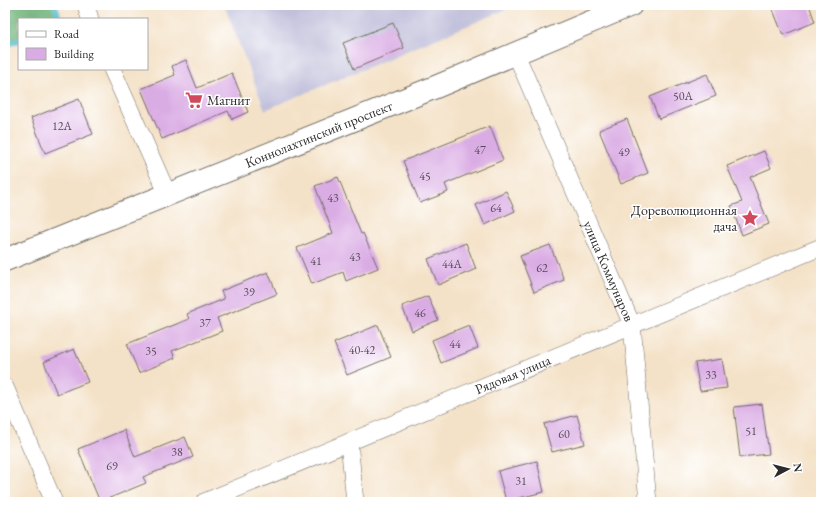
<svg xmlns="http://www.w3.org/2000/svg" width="826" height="507" viewBox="0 0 826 507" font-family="'EB Garamond',serif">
<rect width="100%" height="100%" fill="#fff"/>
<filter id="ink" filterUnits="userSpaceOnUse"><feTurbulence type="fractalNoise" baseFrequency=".025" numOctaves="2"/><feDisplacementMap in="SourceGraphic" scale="8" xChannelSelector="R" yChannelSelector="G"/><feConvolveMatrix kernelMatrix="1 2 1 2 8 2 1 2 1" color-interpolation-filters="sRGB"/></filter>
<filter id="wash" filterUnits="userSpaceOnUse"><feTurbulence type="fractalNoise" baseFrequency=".012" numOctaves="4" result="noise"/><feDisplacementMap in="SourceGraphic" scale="16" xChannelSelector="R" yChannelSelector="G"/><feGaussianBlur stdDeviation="0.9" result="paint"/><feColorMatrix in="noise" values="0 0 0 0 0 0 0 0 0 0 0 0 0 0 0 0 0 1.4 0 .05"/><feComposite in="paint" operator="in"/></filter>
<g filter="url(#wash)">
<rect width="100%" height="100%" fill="#f4e2c8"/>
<polygon fill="#c2c1dc" points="224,5 517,5 265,110"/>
<polygon fill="#6cb074" stroke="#4c6e50" points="5,5 55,5 59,19 19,19 19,40 5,45"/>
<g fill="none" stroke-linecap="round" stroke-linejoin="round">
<g stroke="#4fbcc9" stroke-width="6">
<polyline points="55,5 59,19"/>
<polyline points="5,45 19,40"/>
</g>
</g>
<g id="blocks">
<g fill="#daace4">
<polygon points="771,5 809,5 815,22 783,35"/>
<polygon points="393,23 404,48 354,69 343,43"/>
<polygon points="186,60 197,88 232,73 248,112 232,119 228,111 162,139 141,89 175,75 172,66"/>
<polygon points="707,74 716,96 659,119 650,97"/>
<polygon points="79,99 93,134 45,153 31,118"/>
<polygon points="627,119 648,173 621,184 599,130"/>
<polygon points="490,126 503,160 445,184 448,192 420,203 403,161"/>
<polygon points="764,151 771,168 750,177 769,224 742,235 731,206 742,202 727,166"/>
<polygon points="338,177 361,234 363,233 378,268 346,281 343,272 312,284 297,248 333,233 315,186"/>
<polygon points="506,191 515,211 485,225 476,205"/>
<polygon points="466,243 476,269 438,285 428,259"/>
<polygon points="550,245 564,280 534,292 520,256"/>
<polygon points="268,272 277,294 217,318 222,331 172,351 175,358 139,373 127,344 189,319 187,314 224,299 221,291"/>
<polygon points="428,296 438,320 412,331 402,306"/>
<polygon points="378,325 391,357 347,375 334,343"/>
<polygon points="469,325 478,348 441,363 432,340"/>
<polygon points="74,349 88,382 57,394 44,362"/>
<polygon points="722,359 727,388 700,391 695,363"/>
<polygon points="762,404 769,454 740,457 734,407"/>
<polygon points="577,415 585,444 552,452 544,424"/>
<polygon points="124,430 135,457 185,437 193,457 143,477 146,483 100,502 78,449"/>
<polygon points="537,461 544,492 506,501 498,471"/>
</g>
</g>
</g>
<g filter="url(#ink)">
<use href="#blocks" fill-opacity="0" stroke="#716b62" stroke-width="1"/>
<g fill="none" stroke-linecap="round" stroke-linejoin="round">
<g stroke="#716b62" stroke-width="18">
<g id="minor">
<polyline points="86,5 90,19"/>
<path id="s1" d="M516,54L632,325L648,502"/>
<polyline points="112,69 168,195"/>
<polyline points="5,387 54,502"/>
<polyline points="349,442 355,502"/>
<path id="s2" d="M204,502L821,247"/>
</g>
</g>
<g stroke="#716b62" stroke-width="24">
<g id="secondary">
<path id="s3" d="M5,260L438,86L631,5"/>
</g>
</g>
<use href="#minor" stroke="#fff" stroke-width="17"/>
<use href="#secondary" stroke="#fff" stroke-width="22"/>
</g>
</g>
<defs>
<g id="supermarket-bare" transform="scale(1.38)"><path d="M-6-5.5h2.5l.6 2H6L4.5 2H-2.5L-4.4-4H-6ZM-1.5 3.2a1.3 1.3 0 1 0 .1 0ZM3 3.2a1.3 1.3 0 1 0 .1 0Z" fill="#d1495b" stroke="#fff" stroke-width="2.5" paint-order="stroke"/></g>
<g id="sight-bare" transform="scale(1.38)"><path d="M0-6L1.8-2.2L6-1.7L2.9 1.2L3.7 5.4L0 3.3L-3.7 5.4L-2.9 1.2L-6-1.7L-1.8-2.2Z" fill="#d1495b" stroke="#fff" stroke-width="2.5" paint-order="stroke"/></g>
</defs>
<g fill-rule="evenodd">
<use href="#supermarket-bare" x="194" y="100"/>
<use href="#sight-bare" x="750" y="218"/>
</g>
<g text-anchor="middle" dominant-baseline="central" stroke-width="3" stroke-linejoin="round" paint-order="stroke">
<g font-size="12" fill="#574b59">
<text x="683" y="96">50А</text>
<text x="62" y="126">12А</text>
<text x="480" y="150">47</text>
<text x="624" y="152">49</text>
<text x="425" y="176">45</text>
<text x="333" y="198">43</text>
<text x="496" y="208">64</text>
<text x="355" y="257">43</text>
<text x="316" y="261">41</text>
<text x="452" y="264">44А</text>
<text x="542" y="268">62</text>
<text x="249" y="292">39</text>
<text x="420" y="313">46</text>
<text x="205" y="323">37</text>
<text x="455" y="344">44</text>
<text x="362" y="350">40-42</text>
<text x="151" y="351">35</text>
<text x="711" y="375">33</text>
<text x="751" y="431">51</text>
<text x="564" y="434">60</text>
<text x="177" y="452">38</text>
<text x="112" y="466">69</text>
<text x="521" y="481">31</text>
</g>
<g font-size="14" fill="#2b2b2b" stroke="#fff" text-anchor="start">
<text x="207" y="100">Магнит</text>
<text x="737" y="210" text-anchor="end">Дореволюционная<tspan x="737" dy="16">дача</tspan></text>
</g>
<g font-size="14" fill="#2b2b2b" stroke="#fff">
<text stroke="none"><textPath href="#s3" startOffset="338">Коннолахтинский проспект</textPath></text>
<text stroke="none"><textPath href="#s1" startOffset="236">улица Коммунаров</textPath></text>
<text stroke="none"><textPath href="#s2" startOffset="334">Рядовая улица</textPath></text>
</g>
</g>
<rect width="826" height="507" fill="none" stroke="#fff" stroke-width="20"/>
<rect x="18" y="18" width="130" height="52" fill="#ffffff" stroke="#aaaaaa"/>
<rect x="26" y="31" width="20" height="6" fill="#ffffff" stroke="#aaaaaa"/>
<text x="54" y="38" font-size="12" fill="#2b2b2b">Road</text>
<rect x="26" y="48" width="20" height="12" fill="#daace4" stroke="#aaaaaa"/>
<text x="54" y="58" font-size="12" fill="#2b2b2b">Building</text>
<g transform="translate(788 469) rotate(83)" stroke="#ffffff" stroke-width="3" paint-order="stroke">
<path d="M0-3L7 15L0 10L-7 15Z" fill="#2b2b2b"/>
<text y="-6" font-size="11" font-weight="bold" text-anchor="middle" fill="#2b2b2b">N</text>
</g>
</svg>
